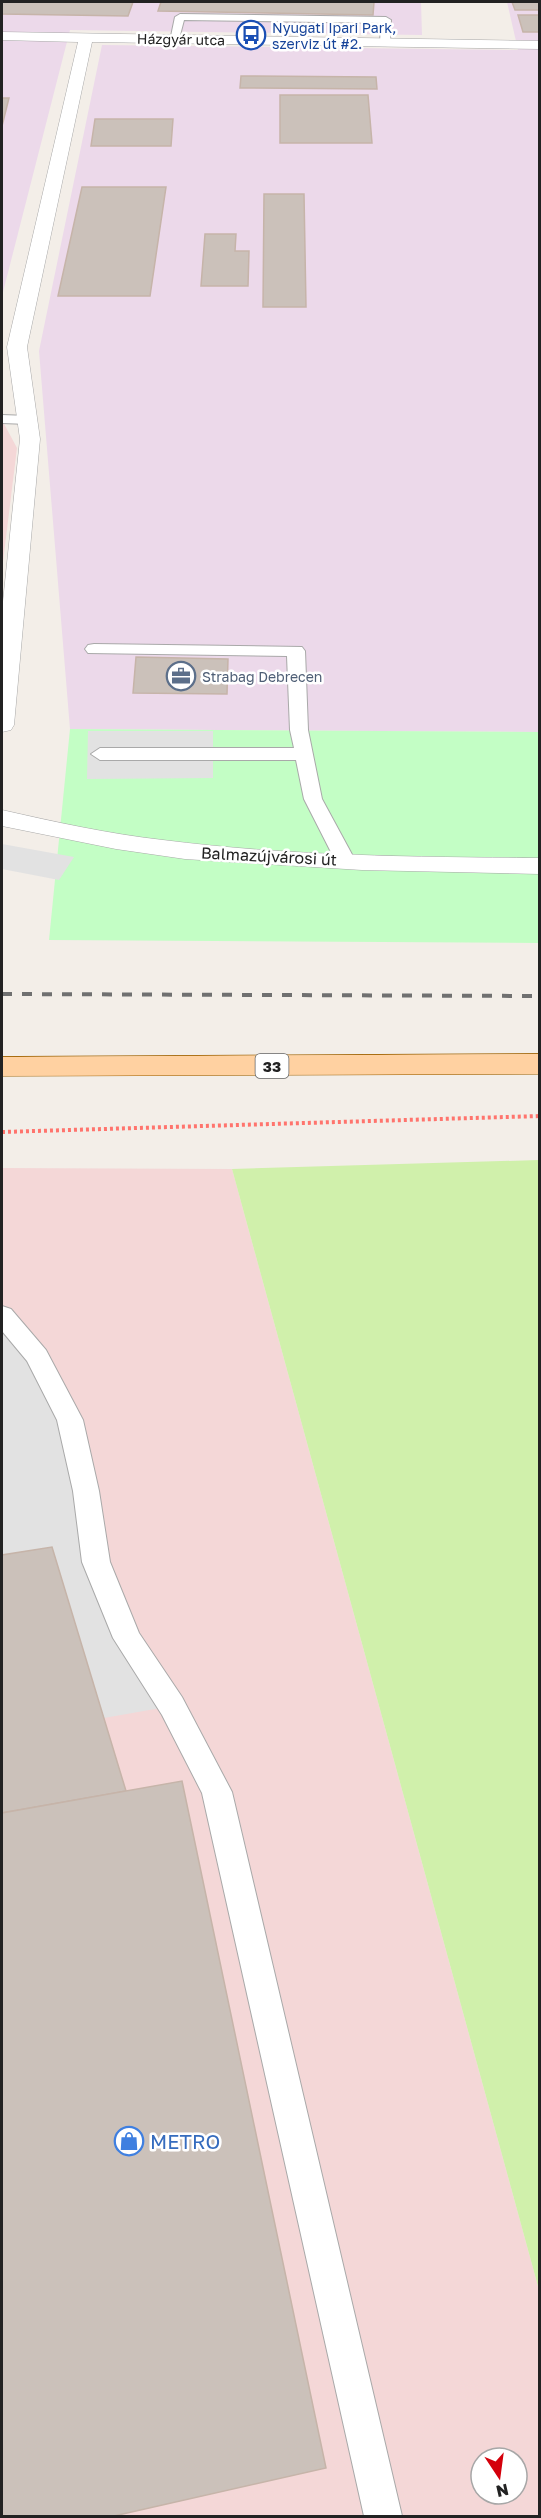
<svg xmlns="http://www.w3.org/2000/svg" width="541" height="2518" viewBox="0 0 541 2518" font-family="'Golos Text',sans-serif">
<rect width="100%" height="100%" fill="#f3eee8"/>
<g fill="#f4d7d7" fill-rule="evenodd">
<polygon points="2,420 17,448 2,570"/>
<path d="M2,1168L232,1169L539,2290V2516H2ZM481,2458H517V2494H481Z"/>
</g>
<g fill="#ecd9ea">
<polygon points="2,2 421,2 422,35 70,30 2,296"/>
<polygon points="507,2 539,2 539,732 70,729 39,351 102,45 518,50"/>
</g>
<polygon fill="#d0f0ab" points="539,1160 540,1160 539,2290 232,1169"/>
<polygon fill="#c3fec5" points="70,729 539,732 539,943 49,940"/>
<g fill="#e2e2e2">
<polygon points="88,731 213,731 213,778 87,779"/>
<polygon points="2,844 74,857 59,880 2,869"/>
<polygon points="2,1315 37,1356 70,1420 96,1562 172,1706 2,1736"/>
</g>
<g fill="#cbc1ba" stroke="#c6b4a9" stroke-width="1.5">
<polygon points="2,2 133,2 128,16 2,14"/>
<polygon points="161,2 374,2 373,15 158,11"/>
<polygon points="512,2 540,2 540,10 515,10"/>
<polygon points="518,15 540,15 540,32 523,32"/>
<polygon points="241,76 376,77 377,89 240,88"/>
<polygon points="280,95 368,95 372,143 280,143"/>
<polygon points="2,98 9,98 2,126"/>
<polygon points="95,119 173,119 171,146 91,146"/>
<polygon points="82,187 166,187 150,296 58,296"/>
<polygon points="264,194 304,194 306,307 263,307"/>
<polygon points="205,234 236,234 235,251 249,251 248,286 201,286"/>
<polygon points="136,657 228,659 227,694 133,693"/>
<polygon points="52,1547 126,1791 2,1813 2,1555"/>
<polygon points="182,1781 326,2468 114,2516 2,2516 2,1813"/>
</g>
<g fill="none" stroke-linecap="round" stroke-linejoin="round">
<g stroke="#a9a9a9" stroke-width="2">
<g id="lane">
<polygon points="180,14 386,17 391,20 390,43 385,46 380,43 381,23 184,20 179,39 170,41 175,17"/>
<polygon points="2,415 28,416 35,420 28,424 2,423"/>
<polygon points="94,644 302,647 305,651 308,730 322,799 355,860 352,864 338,864 335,860 304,799 296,760 100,760 91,754 100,748 294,748 290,730 287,656 88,653 85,649 88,645"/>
<polygon points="2,1306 11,1309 46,1350 83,1420 99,1491 110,1562 139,1633 182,1697 232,1792 402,2516 364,2516 202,1793 162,1715 113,1638 82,1562 73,1491 57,1420 27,1361 2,1331"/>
</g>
</g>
<g stroke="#a9a9a9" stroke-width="1">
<g id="street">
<polygon points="2,32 540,41 540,49 92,42 27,347 40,439 14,725 11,730 2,732 2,611 20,439 7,347 78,42 2,40"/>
<path d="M2,810C55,822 109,834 163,840C287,856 414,857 540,858V874L362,870L185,859L116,849L2,826Z"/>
</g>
</g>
<g stroke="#a06200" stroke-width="1">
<polygon id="primary" points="540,1054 540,1074 2,1076 2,1057"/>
</g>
<polyline stroke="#ff746d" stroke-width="4" stroke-dasharray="3 3" stroke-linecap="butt" points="2,1132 540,1116"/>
<use href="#lane" fill="#fff" fill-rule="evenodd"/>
<use href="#street" fill="#fff" fill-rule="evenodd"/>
<use href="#primary" fill="#ffd1a1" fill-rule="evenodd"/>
<polyline stroke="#707070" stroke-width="4" stroke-dasharray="10 10" stroke-linecap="butt" points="2,994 540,996"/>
</g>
<defs>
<g id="bus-ring" transform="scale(1.5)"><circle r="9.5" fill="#fff" stroke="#1a4fb4" stroke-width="1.5"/><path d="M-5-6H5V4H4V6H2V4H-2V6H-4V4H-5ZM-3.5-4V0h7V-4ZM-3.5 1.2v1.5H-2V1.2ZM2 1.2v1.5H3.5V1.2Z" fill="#1a4fb4"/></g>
<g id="office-ring" transform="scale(1.5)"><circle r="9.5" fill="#fff" stroke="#5c6f8a" stroke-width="1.5"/><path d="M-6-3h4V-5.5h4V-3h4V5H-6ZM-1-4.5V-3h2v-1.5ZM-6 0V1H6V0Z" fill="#5c6f8a"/></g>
<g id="shop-ring" transform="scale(1.5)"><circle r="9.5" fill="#fff" stroke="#3f7fe0" stroke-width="1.5"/><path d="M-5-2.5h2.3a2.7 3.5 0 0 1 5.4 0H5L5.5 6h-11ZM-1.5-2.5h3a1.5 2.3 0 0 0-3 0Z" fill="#3f7fe0"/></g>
</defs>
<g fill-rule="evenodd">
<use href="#bus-ring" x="251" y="35"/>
<use href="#office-ring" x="181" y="676"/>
<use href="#shop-ring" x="129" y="2141"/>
</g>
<g text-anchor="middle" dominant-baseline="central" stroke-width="5" stroke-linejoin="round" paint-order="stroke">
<g font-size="14" fill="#164399" stroke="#fff" text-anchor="start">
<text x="272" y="27">Nyugati Ipari Park,<tspan x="272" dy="16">szerviz út #2.</tspan></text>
</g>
<g font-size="14" fill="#222" stroke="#fff">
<text transform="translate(181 39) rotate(1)">Házgyár utca</text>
</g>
<g font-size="14" fill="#4e5e75" stroke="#fff" text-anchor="start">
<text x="202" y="676">Strabag Debrecen</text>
</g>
<rect fill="#fff" stroke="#646464" stroke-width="1.5" x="255.5" y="1054" width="33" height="24" rx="4.5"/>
<g font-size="15" font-weight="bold" fill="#222">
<text x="272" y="1066">33</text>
</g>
<g font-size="16" fill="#222" stroke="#fff">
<text transform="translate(269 856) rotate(3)">Balmazújvárosi út</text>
</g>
<g font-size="20" fill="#366cbe" stroke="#fff" text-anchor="start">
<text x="150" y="2141">METRO</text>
</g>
</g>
<rect width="541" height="2518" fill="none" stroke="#222222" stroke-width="6"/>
<g transform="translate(499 2476) rotate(167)"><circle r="28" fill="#ffffff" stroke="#a7a7a7" stroke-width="1.5"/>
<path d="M0-4.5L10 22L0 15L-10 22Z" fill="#d4000b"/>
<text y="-9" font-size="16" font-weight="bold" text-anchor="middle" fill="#222222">N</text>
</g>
</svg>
